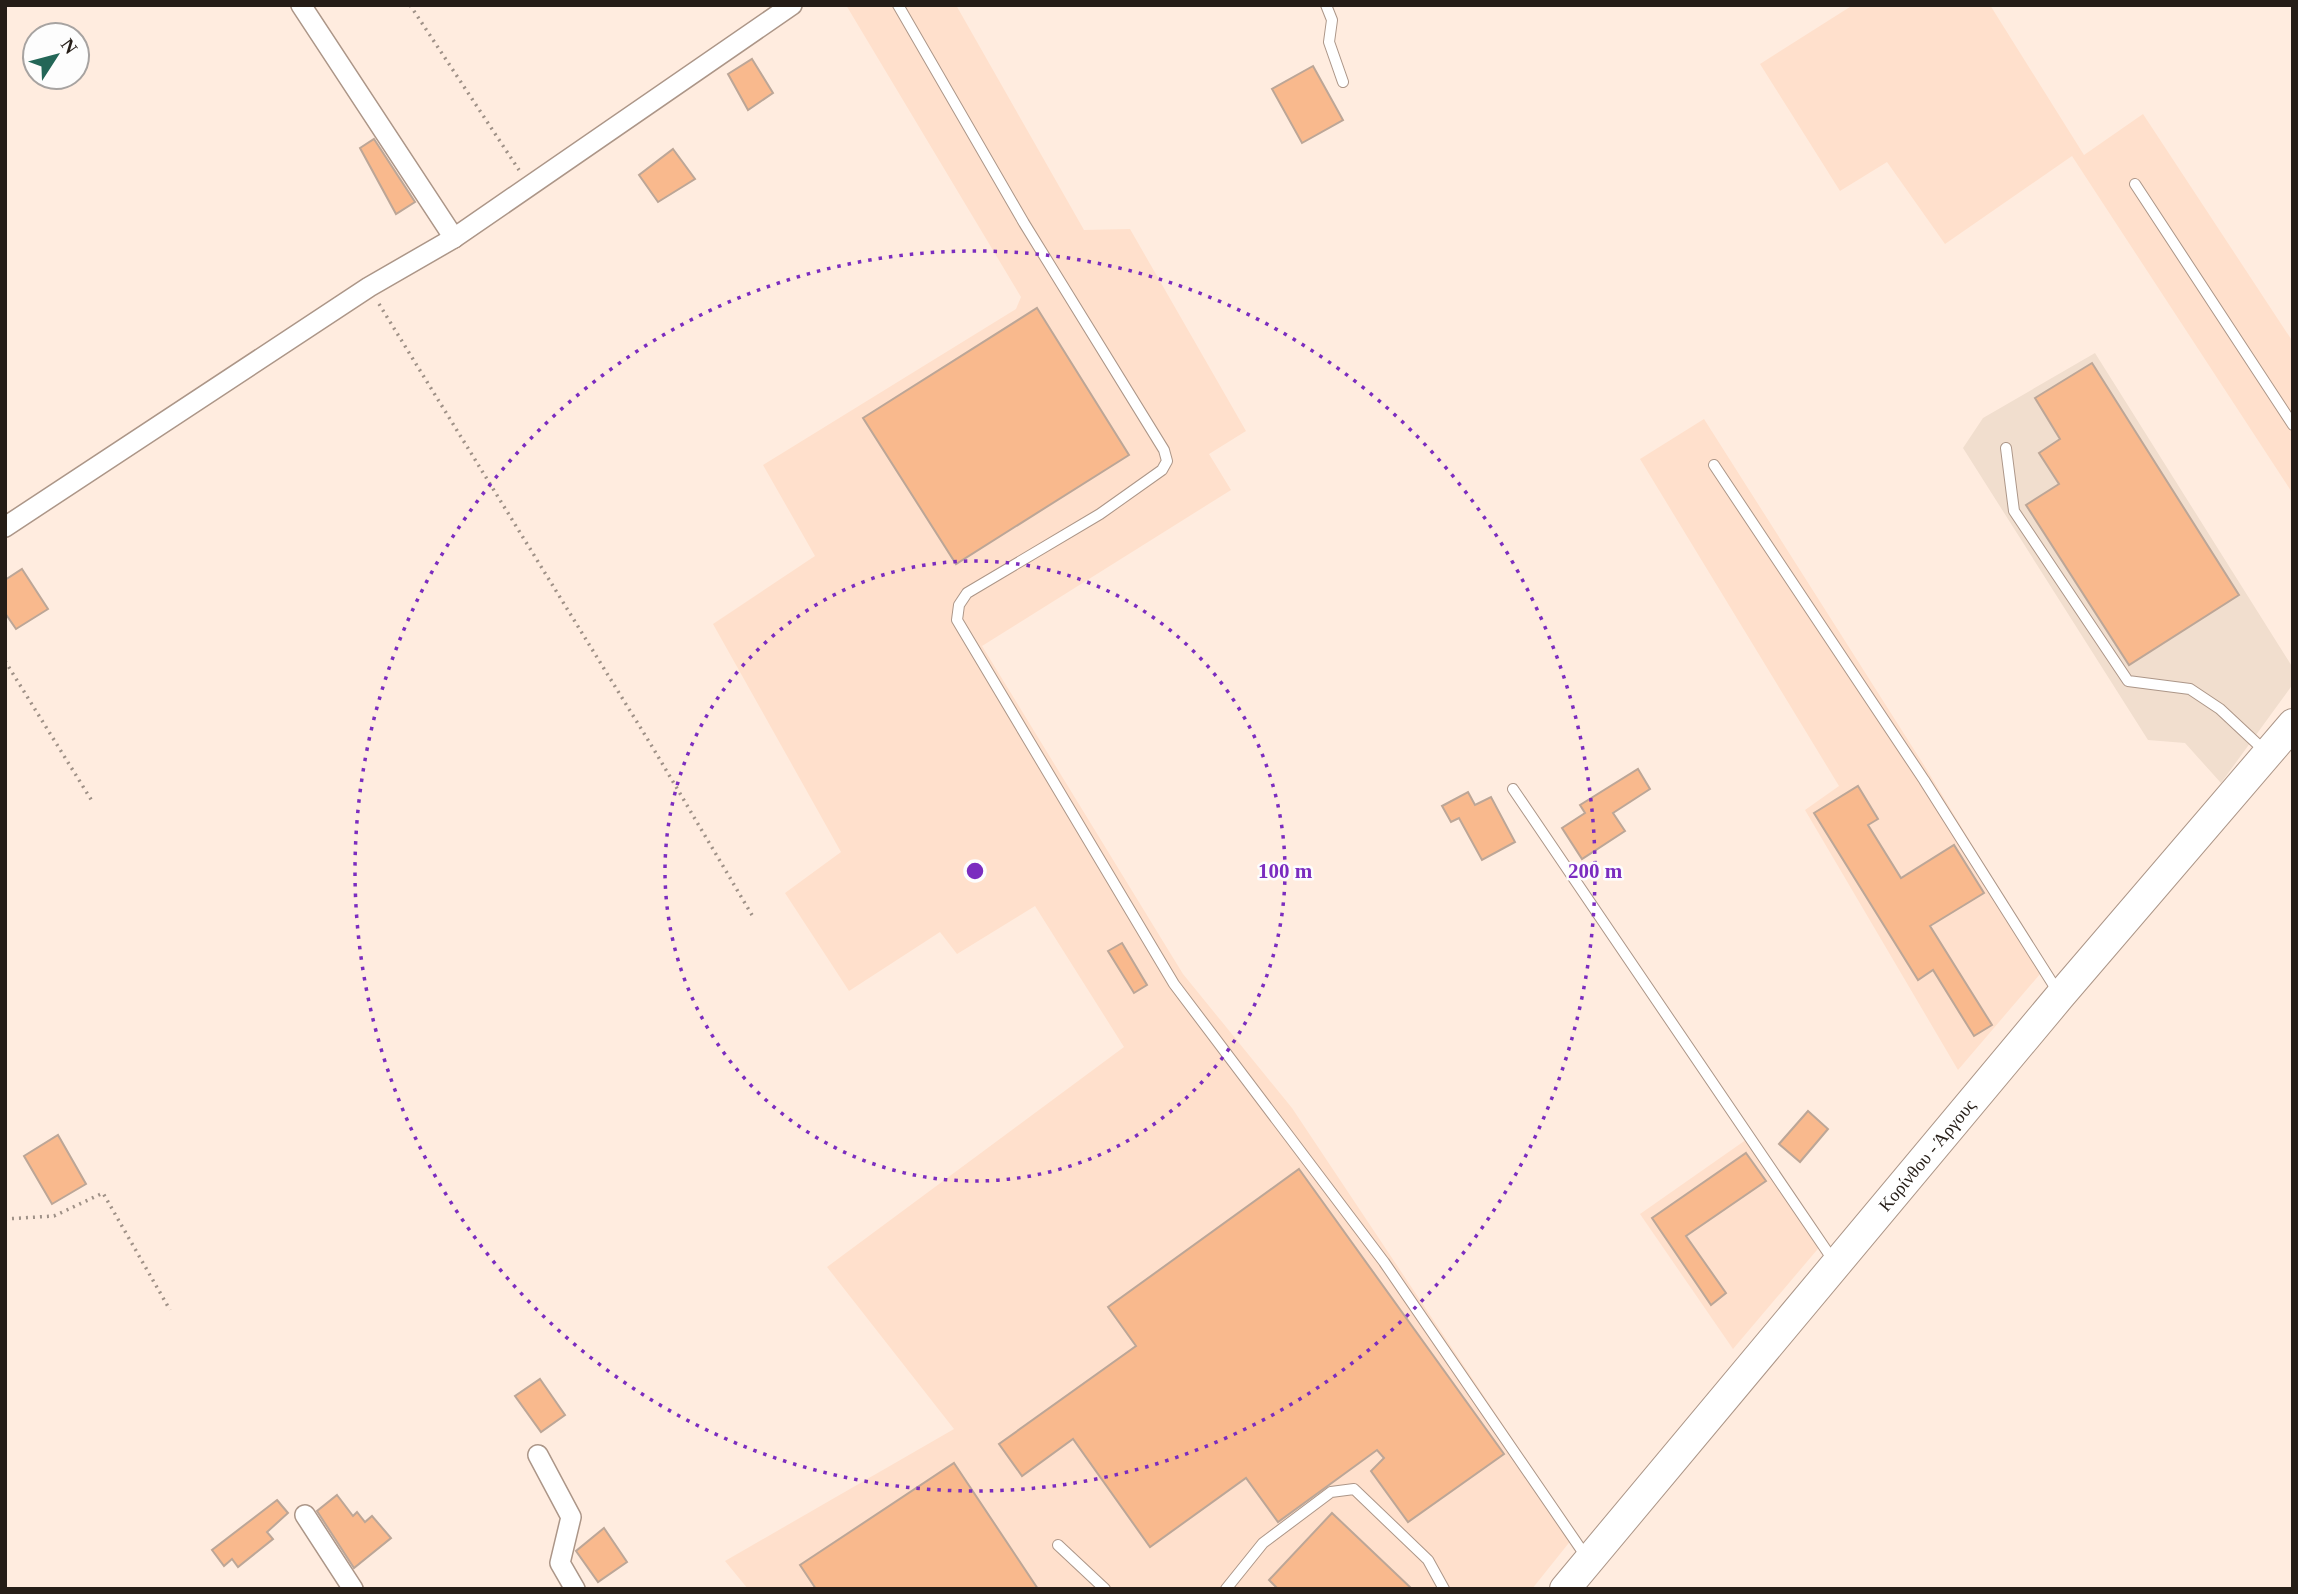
<svg xmlns="http://www.w3.org/2000/svg" width="2298" height="1594" viewBox="0 0 2298 1594" font-family="Georgia,serif">
<rect width="100%" height="100%" fill="#ffecdf"/>
<polygon fill="#f1dece" points="2095,353 2293,668 2293,684 2221,783 2185,743 2148,740 1963,448 1983,418"/>
<g fill="#ffe0cc">
<polygon points="846,5 956,5 1084,230 1130,229 1246,431 1209,454 1231,490 982,646 1183,974 1292,1108 1576,1534 1532,1589 748,1589 725,1561 954,1429 827,1267 1124,1047 1035,906 957,954 940,932 849,991 785,893 841,852 713,624 815,556 763,465 1016,309 1021,297"/>
<polygon points="1853,5 1990,5 2084,155 2143,114 2293,342 2293,494 2072,156 1945,244 1887,162 1840,191 1760,64"/>
<polygon points="1704,419 1927,770 2046,967 1958,1070 1805,810 1839,786 1640,459"/>
<polygon points="1750,1137 1822,1244 1733,1349 1640,1214"/>
</g>
<g fill="#f9b98d" stroke="#bca697" stroke-width="2">
<polygon points="752,59 773,93 748,110 728,74"/>
<polygon points="1313,66 1343,120 1302,143 1272,89"/>
<polygon points="374,139 415,202 396,214 360,148"/>
<polygon points="673,149 695,179 658,202 639,175"/>
<polygon points="1037,308 1129,455 956,564 863,418"/>
<polygon points="2092,363 2239,595 2129,665 2026,505 2059,484 2039,453 2060,439 2035,398"/>
<polygon points="22,569 48,609 16,629 5,613 5,580"/>
<polygon points="1638,769 1650,789 1613,813 1625,831 1582,859 1562,828 1585,813 1580,805"/>
<polygon points="1858,786 1878,819 1868,825 1901,878 1954,845 1984,893 1930,926 1992,1025 1974,1036 1933,970 1918,980 1814,813"/>
<polygon points="1468,792 1475,805 1491,797 1515,842 1482,860 1459,818 1451,822 1442,806"/>
<polygon points="1122,943 1147,985 1134,993 1108,951"/>
<polygon points="1808,1111 1828,1129 1800,1162 1779,1144"/>
<polygon points="58,1135 86,1184 52,1204 24,1156"/>
<polygon points="1746,1153 1766,1181 1686,1236 1726,1293 1711,1305 1652,1218"/>
<polygon points="1299,1169 1504,1454 1408,1522 1371,1471 1384,1458 1377,1450 1278,1522 1246,1478 1150,1547 1073,1439 1022,1476 999,1444 1136,1346 1108,1307"/>
<polygon points="540,1379 565,1415 541,1432 515,1396"/>
<polygon points="954,1463 1038,1589 816,1589 800,1565"/>
<polygon points="337,1495 353,1516 357,1512 365,1522 372,1516 391,1538 354,1568 317,1511"/>
<polygon points="277,1500 288,1513 267,1532 273,1539 238,1567 232,1559 224,1566 212,1550"/>
<polygon points="1332,1513 1412,1589 1278,1589 1269,1580"/>
<polygon points="604,1528 627,1562 598,1582 576,1551"/>
</g>
<g fill="none" stroke-linecap="round" stroke-linejoin="round">
<g stroke="#ac9688" stroke-width="12">
<g id="service">
<polyline points="898,5 1024,223 1164,450 1167,461 1162,470 1100,514 967,593 959,605 957,620 1174,984 1384,1262 1587,1558"/>
<polyline points="1326,5 1332,20 1329,42 1343,82"/>
<polyline points="2135,184 2293,425"/>
<polyline points="2006,448 2014,511 2128,681 2190,689 2220,709 2266,752"/>
<polyline points="1714,465 1924,780 2058,992"/>
<polyline points="1513,789 1833,1260"/>
<polyline points="1058,1545 1105,1589"/>
<polyline points="1226,1589 1263,1543 1331,1492 1354,1489 1428,1560 1444,1589"/>
</g>
</g>
<g stroke="#ac9688" stroke-width="22">
<g id="minor">
<polyline points="301,5 454,238"/>
<polyline points="5,527 369,287 454,238 792,5"/>
<polyline points="538,1455 571,1517 560,1563 575,1589"/>
<polyline points="305,1515 353,1589"/>
</g>
</g>
<g stroke="#ac9688" stroke-width="32">
<g id="primary">
<path id="s1" d="M1565,1589L2060,996L2293,724"/>
</g>
</g>
<g stroke="#9f9187" stroke-width="3.5" stroke-dasharray="2 5" stroke-linecap="butt">
<polyline points="410,5 519,170"/>
<polyline points="379,304 653,748 752,915"/>
<polyline points="5,661 92,801"/>
<polyline points="5,1219 54,1216 103,1193 170,1310"/>
</g>
<use href="#service" stroke="#fff" stroke-width="10"/>
<use href="#minor" stroke="#fff" stroke-width="19"/>
<use href="#primary" stroke="#fff" stroke-width="30"/>
</g>
<g fill="none" stroke="#7b2cbf" stroke-width="3.5" stroke-dasharray="3.5 7">
<circle cx="975" cy="871" r="310"/>
<circle cx="975" cy="871" r="620"/>
</g>
<g text-anchor="middle" dominant-baseline="central" stroke-width="5" stroke-linejoin="round" paint-order="stroke">
<g font-size="18" fill="#251d17" stroke="#fdfdfd">
<text stroke="none"><textPath href="#s1" startOffset="565">Κορίνθου - Άργους</textPath></text>
</g>
</g>
<circle cx="975" cy="871" r="10" fill="#7b2cbf" stroke="#fdfdfd" stroke-width="3.5"/>
<g font-size="21" text-anchor="middle" font-weight="bold" fill="#7b2cbf" stroke="#fdfdfd" stroke-width="5" stroke-linejoin="round" paint-order="stroke">
<text x="1285" y="878">100 m</text>
<text x="1595" y="878">200 m</text>
</g>
<rect width="2298" height="1594" fill="none" stroke="#251d17" stroke-width="14"/>
<g transform="translate(56 56) rotate(54)"><circle r="33" fill="#fdfdfd" stroke="#a7a3a1" stroke-width="2"/>
<path d="M0-5L12 26L0 18L-12 26Z" fill="#236657"/>
<text y="-10" font-size="19" font-weight="bold" text-anchor="middle" fill="#251d17">N</text>
</g>
</svg>
